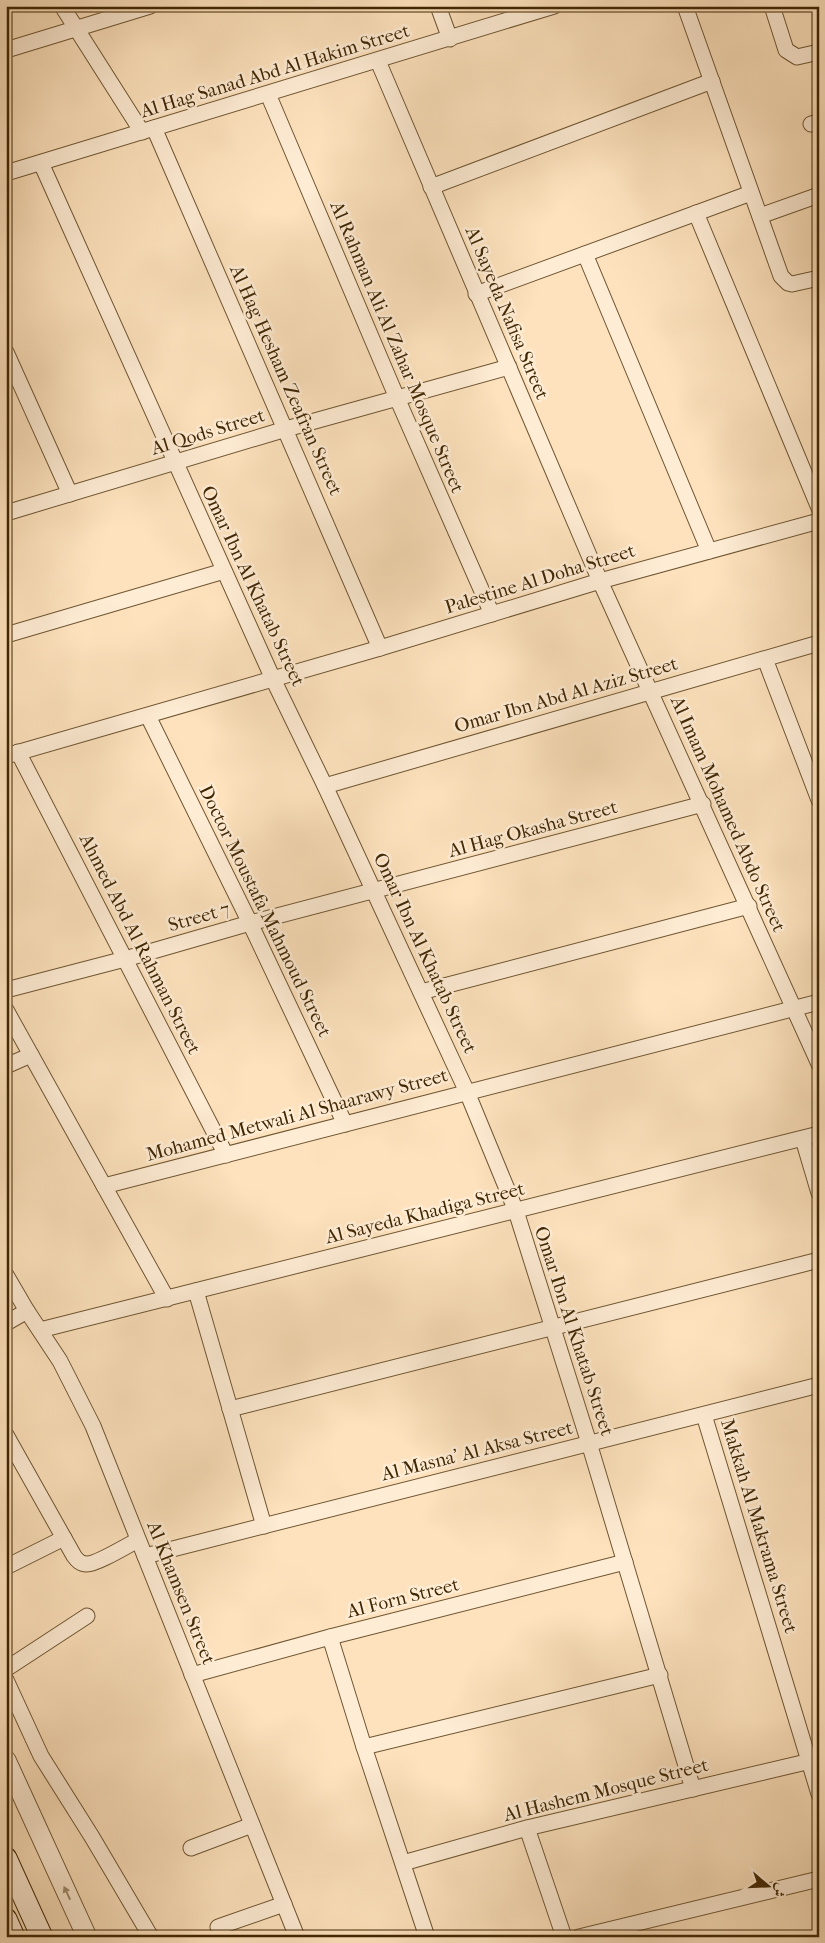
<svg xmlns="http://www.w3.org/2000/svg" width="825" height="1943" viewBox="0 0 825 1943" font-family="'IM FELL French Canon',Amiri,serif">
<rect width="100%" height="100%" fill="#fde2bd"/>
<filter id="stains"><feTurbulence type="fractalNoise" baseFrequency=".004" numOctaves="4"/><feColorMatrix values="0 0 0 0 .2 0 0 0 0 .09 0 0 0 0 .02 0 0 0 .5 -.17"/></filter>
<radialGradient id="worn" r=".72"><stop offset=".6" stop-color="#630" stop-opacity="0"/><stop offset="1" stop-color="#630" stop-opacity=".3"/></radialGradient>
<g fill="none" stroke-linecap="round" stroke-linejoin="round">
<g stroke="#6f5632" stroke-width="17">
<g id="minor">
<polyline points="62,6 142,132"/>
<polyline points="438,6 450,39"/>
<polyline points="685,6 781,276 788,283 792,284 819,278"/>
<polyline points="772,6 786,50 797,57 819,52"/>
<polyline points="6,50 150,6"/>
<polyline points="378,61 600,581 819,1064"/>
<polyline points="268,94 397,398 492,614"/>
<polyline points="811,124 819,122"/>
<polyline points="154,128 380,648"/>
<polyline points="41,163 273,679 325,786 467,1092 516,1211 589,1443 693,1789"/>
<polyline points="6,173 554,6"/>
<polyline points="431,187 712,81"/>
<polyline points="696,213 819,508"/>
<polyline points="760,216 819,195"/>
<polyline points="585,254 709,551"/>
<polyline points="476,294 751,193"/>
<polyline points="6,352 70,494"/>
<polyline points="6,513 286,429 509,367"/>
<polyline points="6,635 224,571"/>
<polyline points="765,659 819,800"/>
<polyline points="148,716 250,923 345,1124"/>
<polyline points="18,752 226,1155"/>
<polyline points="6,756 380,648 600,581 819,521"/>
<polyline points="325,786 819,643"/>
<polyline points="6,990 125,959 250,923 703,804"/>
<polyline points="421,992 749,906"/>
<polyline points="6,1010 167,1299"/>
<polyline points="6,1066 31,1055"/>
<polyline points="803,1139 819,1193"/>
<polyline points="104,1186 819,1002"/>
<polyline points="6,1275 27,1311 60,1361 93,1426 297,1937"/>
<polyline points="196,1291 264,1526"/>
<polyline points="6,1323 27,1311"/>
<polyline points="40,1330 819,1134"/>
<polyline points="230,1409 819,1260"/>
<polyline points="704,1415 819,1794"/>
<path d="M6,1435L74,1556C77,1560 80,1564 87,1564C97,1564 128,1545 138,1540"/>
<polyline points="145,1556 819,1385"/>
<polyline points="6,1567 64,1538"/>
<polyline points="330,1637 364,1747 427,1937"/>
<polyline points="6,1669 87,1616"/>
<polyline points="192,1675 330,1637 625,1562"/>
<polyline points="6,1680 41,1756 92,1837 151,1937"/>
<polyline points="364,1747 660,1675"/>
<polyline points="527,1828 564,1937"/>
<polyline points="191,1848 252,1825"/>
<polyline points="403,1863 527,1828 819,1759"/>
<polyline points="218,1927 284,1904"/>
<polyline points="579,1937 819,1879"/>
</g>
</g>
<g stroke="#6f5632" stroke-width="21">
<polyline id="tertiary" points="6,1760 87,1937"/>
</g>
<g stroke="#402704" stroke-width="23">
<g id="secondary">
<polyline points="6,1858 42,1937"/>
<polyline points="6,1919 14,1937"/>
</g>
</g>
<use href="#minor" stroke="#feecd4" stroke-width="15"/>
<use href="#tertiary" stroke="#feecd4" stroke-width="19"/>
<use href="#secondary" stroke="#feecd4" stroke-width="21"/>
</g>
<defs><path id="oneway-solid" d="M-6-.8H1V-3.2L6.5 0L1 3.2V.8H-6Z" transform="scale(1.25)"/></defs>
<use fill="#9f8a6c" href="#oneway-solid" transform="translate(67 1893) rotate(-115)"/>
<g text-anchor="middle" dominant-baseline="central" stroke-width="5" stroke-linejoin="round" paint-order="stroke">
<g font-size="19" fill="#402704" stroke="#feecd4">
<text transform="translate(275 71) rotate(-17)">Al Hag Sanad Abd Al Hakim Street</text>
<text transform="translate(507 313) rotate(67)">Al Sayeda Nafisa Street</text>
<text transform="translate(397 347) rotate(67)">Al Rahman Ali Al Zahar Mosque Street</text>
<text transform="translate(286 380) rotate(66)">Al Hag Hesham Zeafran Street</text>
<text transform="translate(208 432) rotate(-17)">Al Qods Street</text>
<text transform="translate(540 579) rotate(-17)">Palestine Al Doha Street</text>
<text transform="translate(253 586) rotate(65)">Omar Ibn Al Khatab Street</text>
<text transform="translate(566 695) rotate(-16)">Omar Ibn Abd Al Aziz Street</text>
<text transform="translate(728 814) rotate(66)">Al Imam Mohamed Abdo Street</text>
<text transform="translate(533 829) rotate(-15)">Al Hag Okasha Street</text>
<text transform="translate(265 911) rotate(64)">Doctor Moustafa Mahmoud Street</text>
<text transform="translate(199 917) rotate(-16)">Street 7</text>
<text transform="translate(140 944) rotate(63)">Ahmed Abd Al Rahman Street</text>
<text transform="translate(425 953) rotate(65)">Omar Ibn Al Khatab Street</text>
<text transform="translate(297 1115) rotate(-15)">Mohamed Metwali Al Shaarawy Street</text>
<text transform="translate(425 1213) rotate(-14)">Al Sayeda Khadiga Street</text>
<text transform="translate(574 1331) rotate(72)">Omar Ibn Al Khatab Street</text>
<text transform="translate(477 1451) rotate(-14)">Al Masna' Al Aksa Street</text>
<text transform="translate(759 1526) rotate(73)">Makkah Al Makrama Street</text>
<text transform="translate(181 1593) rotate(68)">Al Khamsen Street</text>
<text transform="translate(403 1598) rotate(-14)">Al Forn Street</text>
<text transform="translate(606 1790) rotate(-14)">Al Hashem Mosque Street</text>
</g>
</g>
<rect width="825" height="1943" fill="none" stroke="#fde2bd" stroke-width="25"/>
<rect x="8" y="8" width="810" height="1928" fill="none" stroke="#402704" stroke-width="2.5"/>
<rect x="12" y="12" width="800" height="1918" fill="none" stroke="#402704"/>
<g transform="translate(768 1886) rotate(109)" stroke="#feecd4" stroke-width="4" paint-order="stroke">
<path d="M0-4L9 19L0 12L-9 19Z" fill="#402704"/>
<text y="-8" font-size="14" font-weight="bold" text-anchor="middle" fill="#402704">ش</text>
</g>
<rect width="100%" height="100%" filter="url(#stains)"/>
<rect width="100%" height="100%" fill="url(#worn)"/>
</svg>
